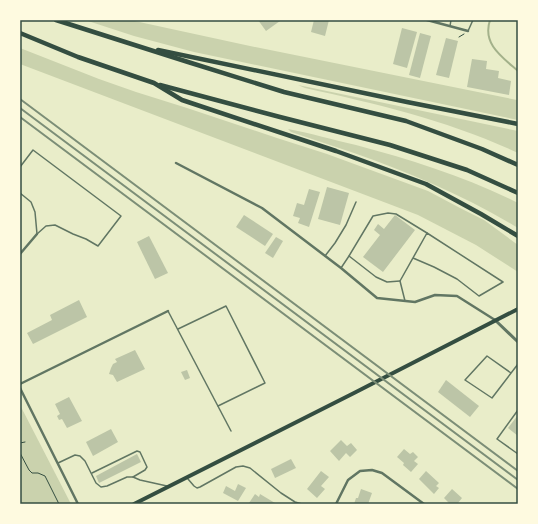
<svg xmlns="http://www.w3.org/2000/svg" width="538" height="524" viewBox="0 0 538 524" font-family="Roboto,sans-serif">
<rect width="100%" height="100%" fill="#e9edc9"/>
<g fill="#cad2ad">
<polygon points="85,20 130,20 250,46 517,100 518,120 194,52 134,36"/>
<polygon points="20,48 99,79 136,92 187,108 277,138 327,154 428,191 460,208 484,220 518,245 518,272 476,245 418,215 20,64"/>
<path d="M298,85L518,131V153C450,121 377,104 305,88Z"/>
<path d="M288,129C311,133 333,140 356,145C412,160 466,177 518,203V228C467,197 411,173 354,153C333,146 312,139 291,132Z"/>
<polygon points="20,405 71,504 20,504"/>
</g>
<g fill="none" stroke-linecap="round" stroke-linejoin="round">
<path stroke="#a3b18a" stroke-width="2" d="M490,20C482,44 502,57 518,71"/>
</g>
<g fill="#bcc5a7">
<polygon points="258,20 279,20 280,21 266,31"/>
<polygon points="314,20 329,20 325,36 311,32"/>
<polygon points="402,28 417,32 407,68 393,64"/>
<polygon points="420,33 431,36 420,78 409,75"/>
<polygon points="446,38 458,41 449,78 436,75"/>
<polygon points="472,59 487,61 486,69 499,71 498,78 511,81 509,95 467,87"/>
<polygon points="327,187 349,193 340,225 318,219"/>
<polygon points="309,189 320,192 309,227 298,223 300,218 293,216 297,203 304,205"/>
<polygon points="244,215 273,234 265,246 236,227"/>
<polygon points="395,215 415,230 383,272 363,257 380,235 374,230 378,224 384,229"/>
<polygon points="149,236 168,273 155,279 137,242"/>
<polygon points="276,237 283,241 273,258 265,253"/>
<polygon points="79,300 87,317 33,344 27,333 52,320 50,315"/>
<polygon points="135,350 145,369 117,382 113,375 109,374 111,368 113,364 117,362 115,359"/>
<polygon points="187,370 190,378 185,380 181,372"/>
<polygon points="446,380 479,406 470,417 438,392"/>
<polygon points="69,397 82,421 67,428 62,419 59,420 57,416 60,414 55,404"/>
<polygon points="518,415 518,436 508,428"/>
<polygon points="111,429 118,442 93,456 86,442"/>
<polygon points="341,440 347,446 351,443 357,450 350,457 346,453 339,461 330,451"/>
<polygon points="404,449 410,454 413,452 418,457 414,461 418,464 411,472 403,465 404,463 397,457"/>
<polygon points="137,454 141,462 99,483 96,476"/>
<polygon points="291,459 296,468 275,478 271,469"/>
<polygon points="321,471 329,477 321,486 325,489 317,498 307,489"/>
<polygon points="426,471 439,483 436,486 439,488 434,494 419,479"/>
<polygon points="238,484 246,488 238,501 223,493 226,486 235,491"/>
<polygon points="361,489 372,493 368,504 354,504 356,498 358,498"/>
<polygon points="452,489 462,498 458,503 460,504 450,504 444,498"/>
<polygon points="255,494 259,497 260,494 275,503 274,504 251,504 249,503"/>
</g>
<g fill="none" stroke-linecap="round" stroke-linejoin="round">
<g stroke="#344e41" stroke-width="1">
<polyline points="459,37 464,34"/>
<polyline points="20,443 25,442"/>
<polyline points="20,453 29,470 32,473 38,473 45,476 59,504"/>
</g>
<g stroke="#617663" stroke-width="1.5">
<polyline points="450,26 451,20"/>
<polyline points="468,31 473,20"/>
<polyline points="20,167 33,150 121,216 98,246 86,239 73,234 55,225 46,226 37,234"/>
<polyline points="20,193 31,202 35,212 37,234"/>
<polyline points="325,256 335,243 346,225 356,202"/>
<polyline points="349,256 376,277 387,282 400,281"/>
<polyline points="341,268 349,256 373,216 388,213 396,214 427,233"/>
<polyline points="405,301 400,281 427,233 503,282 479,296 457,279 434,267 413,258"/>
<polyline points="168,311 231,431"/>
<polyline points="178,329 226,306 265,383 218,406"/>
<polyline points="511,373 487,356 465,380 492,398 518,364"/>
<polyline points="518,410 497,439 518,454"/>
<polyline points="58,463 75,455 80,456 85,461 96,483 101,487 107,486 127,477 133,477 140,480 167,486"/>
<polyline points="92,473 137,451 140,452 147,467 145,470 133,477"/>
<polyline points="188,479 194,486 197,488 200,487 236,467 243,466 250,468 281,493 295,502 302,504"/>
</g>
<g stroke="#617663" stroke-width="2.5">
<polyline points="427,20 468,31"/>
<polyline points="176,163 262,208 341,268 377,298 415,302 435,295 457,296 495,320"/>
<polyline points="20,254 37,234"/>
<polyline points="20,384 168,311"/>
<polyline points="20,388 78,504"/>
<polyline points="336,504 348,480 360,471 372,470 382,473 424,504"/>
</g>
<polyline stroke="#617663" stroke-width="3" points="495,320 518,342"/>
<polyline stroke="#344e41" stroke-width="4" points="134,504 356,392 518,309"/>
<g stroke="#344e41" stroke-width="4.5">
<polyline points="56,20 188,62 284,92 406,121 482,149 518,165"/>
<polyline points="20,33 78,57 154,83 182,100 336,151 426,184 481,214 518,236"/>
<polyline points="158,50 407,102 518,124"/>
<polyline points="160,85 280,117 390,145 467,170 518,193"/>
</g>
<g stroke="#7c8e77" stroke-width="2">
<polyline points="20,99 518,471"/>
<polyline points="20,108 518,480"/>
<polyline points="20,117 518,489"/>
</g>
</g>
<rect width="538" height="524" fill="none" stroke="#fefae0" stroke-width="42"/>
<rect x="21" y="21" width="496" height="482" fill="none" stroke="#344e41" stroke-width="1.5"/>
</svg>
